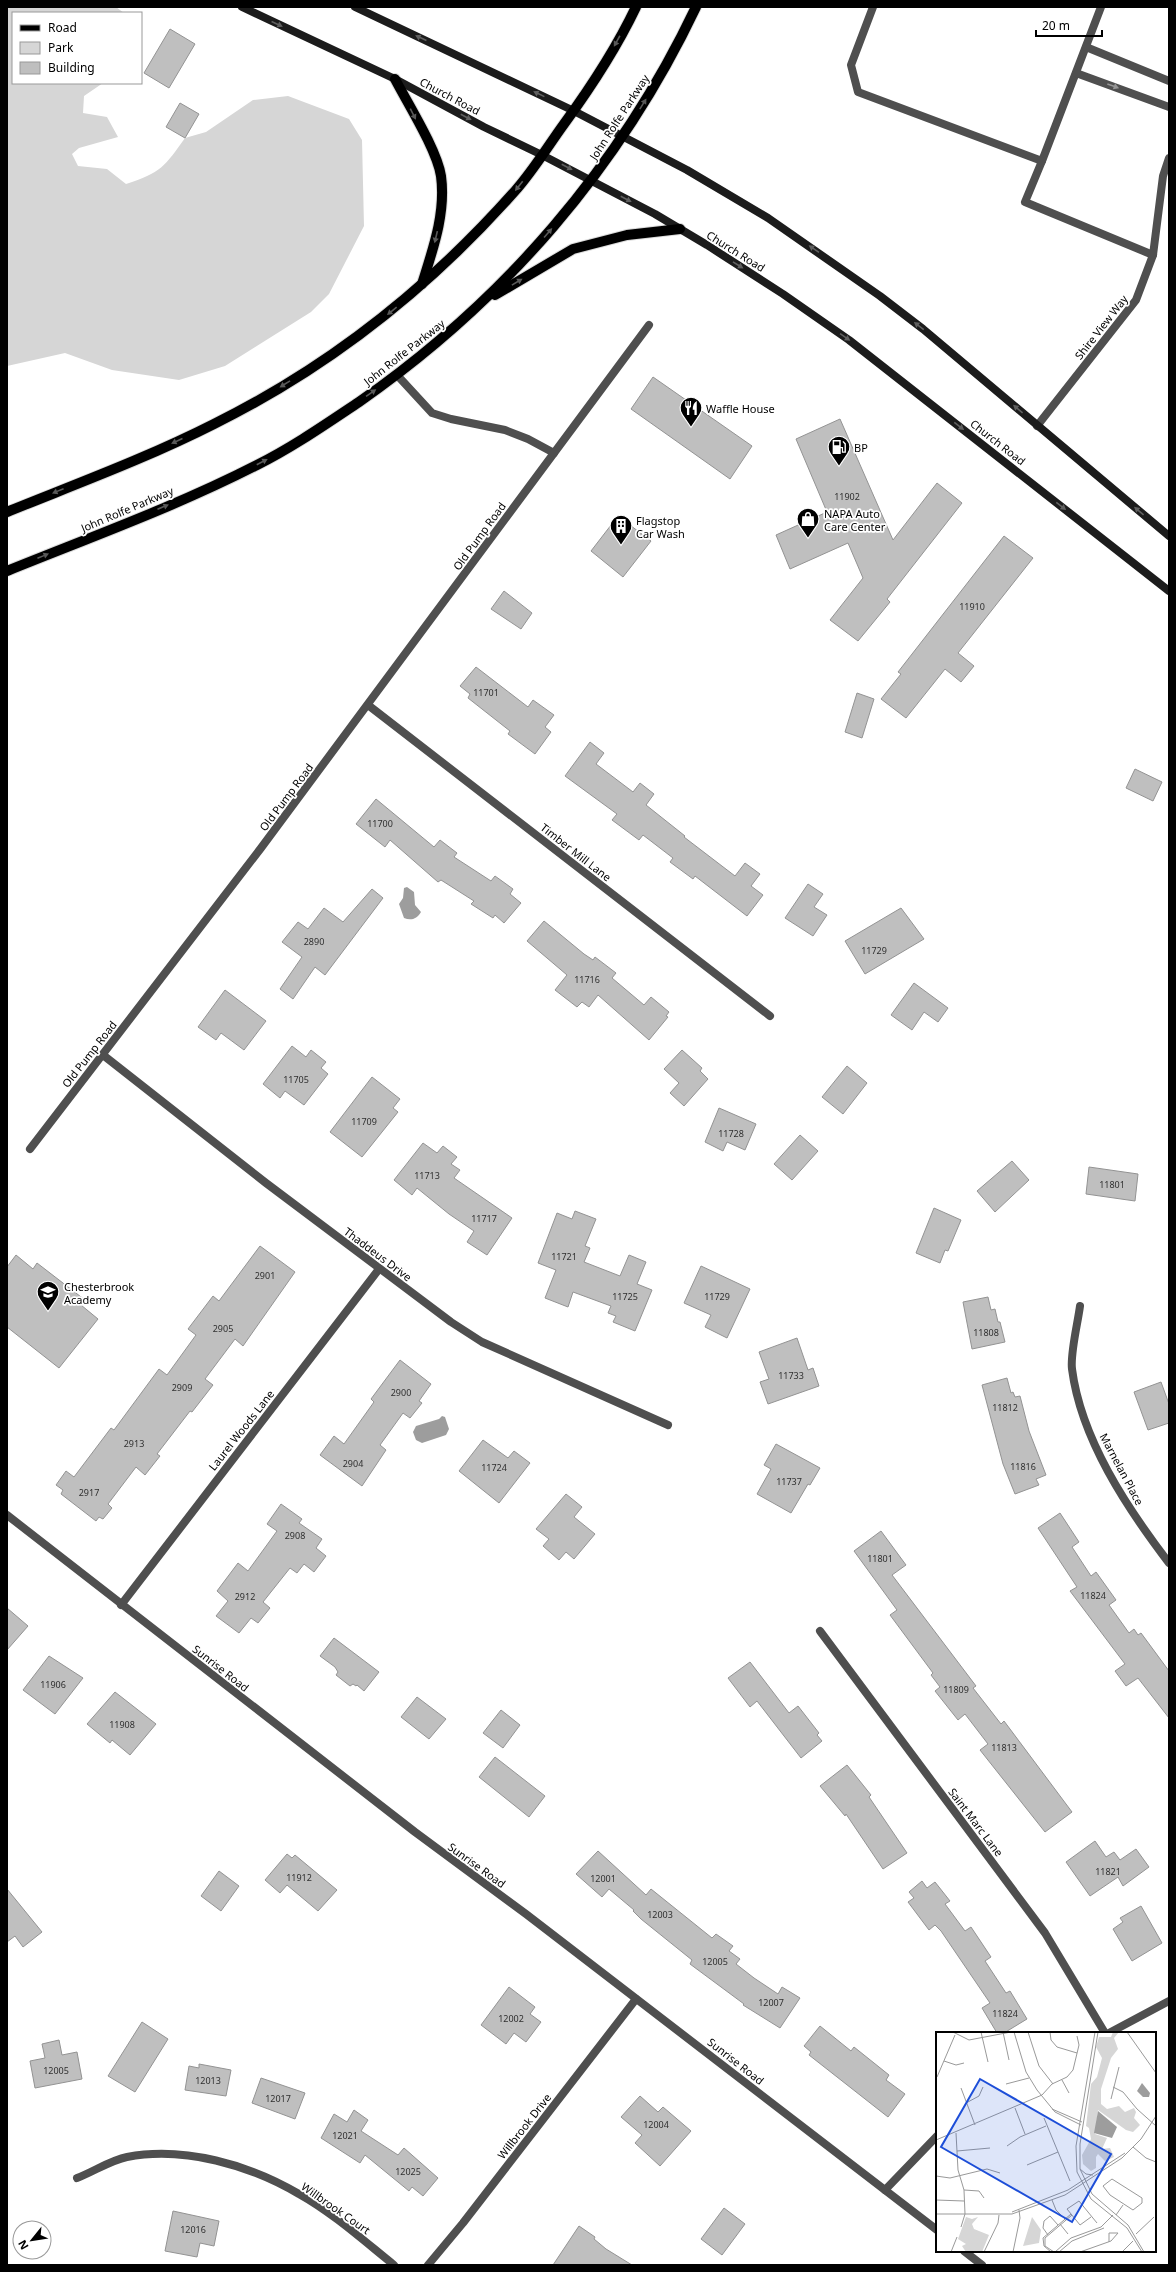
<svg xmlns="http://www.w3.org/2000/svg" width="1176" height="2272" viewBox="0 0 1176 2272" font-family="'Noto Sans',sans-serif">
<rect width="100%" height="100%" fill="#fff"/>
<path fill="#d6d6d6" d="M7,7H116L124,13H13V83H103L84,96L83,113L107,117L118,137L79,148L72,154L78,166L107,169L126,184C161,173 165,166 185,138L206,132L253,100L288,96L349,119L362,140L364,226L329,294L311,312L225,366L179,380L112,370L65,353L7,366Z"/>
<g fill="#9d9d9d">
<path d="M407,887L414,892L415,905L421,912C417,919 411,921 404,918L399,904L403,898L404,888Z"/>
<polygon points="442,1416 445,1417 449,1429 446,1435 422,1443 416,1440 413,1432 416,1426 439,1419"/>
</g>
<g fill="#bfbfbf" stroke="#939393">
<polygon points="170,29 195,44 169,88 144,73"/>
<polygon points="180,103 199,114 185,138 166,127"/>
<polygon points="653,377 752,446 730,479 631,409"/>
<polygon points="840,419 893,540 937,483 962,503 887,599 890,602 858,641 830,620 863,578 848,543 790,569 776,535 827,512 796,439"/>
<polygon points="618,516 651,541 623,577 591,551"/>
<polygon points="1004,536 1033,558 958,653 974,666 961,682 945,669 906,718 881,699 901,674 898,672"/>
<polygon points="504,591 532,613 521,629 491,609"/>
<polygon points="476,667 528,707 533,700 554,715 545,727 551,732 535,754 508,734 510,731 468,698 470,694 460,686"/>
<polygon points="857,693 874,699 862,738 845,732"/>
<polygon points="590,742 604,753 596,764 633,792 640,783 654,794 646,805 685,836 684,837 735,876 745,863 760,874 751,886 763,895 747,916 695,876 693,879 670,862 673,858 643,835 639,840 612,820 617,814 565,776"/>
<polygon points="1135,769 1162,782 1153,801 1126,788"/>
<polygon points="376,799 434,847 440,840 457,853 454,857 491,881 495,876 513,889 510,894 521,903 504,923 495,915 493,918 471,904 474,901 441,880 438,882 390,840 385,847 356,824"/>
<polygon points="808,884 823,894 814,907 827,915 813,936 785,918"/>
<polygon points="372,889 383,898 325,975 315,967 293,999 280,989 302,957 282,942 298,922 308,929 324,908 343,922"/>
<polygon points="901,908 924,939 865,974 845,941"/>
<polygon points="544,921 584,954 593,960 595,957 616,973 612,978 644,1005 651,997 669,1012 666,1016 668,1017 649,1040 598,995 589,1007 582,1002 577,1007 555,990 567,975 527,941"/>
<polygon points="914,983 948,1008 938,1022 924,1012 912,1030 891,1015"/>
<polygon points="225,990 266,1021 244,1050 221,1033 216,1040 198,1027"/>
<polygon points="292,1046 306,1057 311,1050 326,1062 321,1068 328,1074 304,1105 285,1091 280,1098 263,1084"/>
<polygon points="682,1050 702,1068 700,1071 708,1079 684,1106 670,1093 679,1083 664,1069"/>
<polygon points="847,1066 867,1083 843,1114 822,1097"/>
<polygon points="372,1077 400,1099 393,1108 398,1112 362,1157 330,1132"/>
<polygon points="719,1108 756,1124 745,1150 727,1142 723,1151 705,1142"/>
<polygon points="800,1135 818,1151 792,1180 774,1164"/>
<polygon points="423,1143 437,1153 443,1146 457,1157 451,1164 460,1170 454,1178 512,1218 487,1255 467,1242 474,1231 449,1214 417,1188 412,1195 394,1180"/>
<polygon points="1012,1161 1029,1180 995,1212 977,1191"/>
<polygon points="1089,1167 1138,1174 1135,1201 1086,1194"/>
<polygon points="934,1208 961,1220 948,1251 945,1250 940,1263 916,1253"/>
<polygon points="575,1211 596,1219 585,1246 590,1248 584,1262 620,1276 629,1255 646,1262 637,1284 652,1290 635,1331 613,1322 616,1316 608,1313 611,1306 573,1292 568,1307 545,1298 556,1270 538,1263 557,1213 572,1219"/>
<polygon points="260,1246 295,1272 243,1346 235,1339 205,1379 213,1385 192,1412 190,1411 157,1454 160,1456 145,1475 136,1467 108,1504 112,1508 103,1519 99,1517 96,1521 61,1494 63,1490 56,1485 66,1471 74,1477 111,1428 114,1430 159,1369 167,1375 196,1335 188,1329 213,1296 219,1301"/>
<polygon points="16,1255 33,1269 37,1263 85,1300 81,1305 98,1319 59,1368 7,1327 7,1267"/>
<polygon points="701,1266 750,1289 727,1338 705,1327 711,1315 684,1303"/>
<polygon points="988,1297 991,1310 995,1309 998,1322 1000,1322 1005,1342 972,1349 963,1302"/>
<polygon points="797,1338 808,1370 813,1368 819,1386 768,1404 760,1382 769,1379 759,1352"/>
<polygon points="400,1360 431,1384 419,1401 422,1403 410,1418 403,1413 380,1445 386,1450 362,1486 320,1455 334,1436 344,1444 374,1402 371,1399"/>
<polygon points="1007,1378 1011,1393 1013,1392 1015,1397 1020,1396 1029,1431 1046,1475 1036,1479 1039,1485 1015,1494 1003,1464 982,1385"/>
<polygon points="1161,1382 1169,1404 1169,1423 1148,1430 1134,1392"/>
<polygon points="483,1440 508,1458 514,1451 530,1463 499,1503 459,1471"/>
<polygon points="776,1444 820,1468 810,1485 808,1484 791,1513 757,1494 771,1469 764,1465"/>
<polygon points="566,1494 582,1507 574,1517 595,1534 574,1559 566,1552 559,1560 543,1546 549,1539 536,1529"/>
<polygon points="281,1504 302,1519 299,1523 322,1539 316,1548 326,1556 314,1572 304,1564 297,1573 290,1568 263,1602 270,1608 258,1623 251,1618 239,1633 216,1616 228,1601 217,1591 238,1563 248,1571 277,1531 267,1524"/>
<polygon points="1060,1513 1079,1542 1072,1547 1091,1576 1096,1572 1116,1600 1109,1605 1129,1633 1134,1629 1138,1635 1141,1633 1169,1671 1169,1718 1138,1678 1126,1686 1115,1671 1125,1664 1070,1591 1077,1587 1038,1528"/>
<polygon points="881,1531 906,1565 892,1575 976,1686 973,1688 1001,1724 1004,1721 1072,1812 1045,1832 980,1750 988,1744 965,1714 958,1720 935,1691 940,1687 931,1675 933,1673 890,1615 897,1610 854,1551"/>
<polygon points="7,1608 28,1626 7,1650"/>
<polygon points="334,1638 379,1672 364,1691 357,1685 356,1686 353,1684 350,1686 336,1675 338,1672 335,1667 320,1656"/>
<polygon points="49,1656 83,1678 55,1714 23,1690"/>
<polygon points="750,1662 789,1713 798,1706 819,1733 817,1735 822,1741 801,1758 757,1701 750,1707 728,1678"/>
<polygon points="115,1692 156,1724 130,1755 112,1740 110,1743 87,1724"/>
<polygon points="417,1697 446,1719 429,1739 401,1717"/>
<polygon points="501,1710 520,1725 503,1748 483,1733"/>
<polygon points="495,1757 545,1796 529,1817 479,1777"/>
<polygon points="847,1765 871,1795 869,1797 907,1853 883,1869 846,1814 845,1816 820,1786"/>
<polygon points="1095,1841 1106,1857 1114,1852 1120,1860 1136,1849 1149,1867 1123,1886 1118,1877 1090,1896 1066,1862"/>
<polygon points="598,1851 646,1895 651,1889 712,1938 716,1934 733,1946 729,1951 740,1959 736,1964 754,1978 778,1994 782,1987 800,1998 780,2028 743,2005 744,2004 690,1964 692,1960 641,1919 633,1911 634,1910 609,1889 602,1897 576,1874"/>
<polygon points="287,1854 292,1858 295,1855 337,1890 318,1911 287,1885 280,1893 265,1880"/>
<polygon points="219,1871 239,1886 221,1911 201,1896"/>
<polygon points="922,1881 927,1888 935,1882 950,1901 945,1904 965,1931 971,1927 991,1957 985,1961 1006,1993 1010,1991 1027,2019 1004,2033 997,2033 982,2008 990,2003 941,1931 935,1925 929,1930 908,1902 914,1898 909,1892"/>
<polygon points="7,1889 42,1932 23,1947 15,1936 7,1942"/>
<polygon points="1141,1906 1162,1943 1132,1961 1113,1929 1123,1922 1120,1918"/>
<polygon points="509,1987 535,2007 530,2014 541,2022 526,2042 514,2033 506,2044 481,2025"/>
<polygon points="142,2022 168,2039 135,2092 108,2076"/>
<polygon points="820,2026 851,2051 854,2047 889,2075 886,2080 905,2094 888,2117 809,2055 811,2052 804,2046"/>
<polygon points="59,2040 62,2055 77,2052 82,2079 35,2088 30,2061 45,2058 42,2044"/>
<polygon points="199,2064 231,2070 226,2096 185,2090 189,2066 199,2068"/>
<polygon points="261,2078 305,2093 295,2119 252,2103"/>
<polygon points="640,2096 658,2112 663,2107 691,2131 660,2166 635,2143 642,2135 621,2117"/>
<polygon points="354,2110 368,2120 361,2131 398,2155 404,2148 438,2178 423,2196 412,2187 409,2191 365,2155 360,2163 321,2138 334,2114 347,2122"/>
<polygon points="724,2208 745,2224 722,2255 701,2239"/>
<polygon points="173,2211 219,2221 214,2246 200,2243 197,2257 165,2251"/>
<polygon points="579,2226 595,2237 594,2239 606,2249 632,2265 553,2265"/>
</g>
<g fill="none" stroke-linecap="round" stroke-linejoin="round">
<g stroke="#dbdbdb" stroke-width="12">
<g id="primary">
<path d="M395,79C408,104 437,150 441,176C446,213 433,249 422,284"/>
<polyline points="495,295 573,249 627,235 680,229"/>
<path d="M7,512C76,484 147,458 214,424C329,367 430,287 515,191C533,171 548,146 564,124C591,87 616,49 636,7"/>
<path d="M7,571C91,537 177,506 257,465C293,447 326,424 359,402C504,301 620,167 696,7"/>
</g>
</g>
<g stroke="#4f4f4f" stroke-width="8">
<polyline points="873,7 851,65 858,92 1042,161 1101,7"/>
<polyline points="1086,47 1169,81"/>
<polyline points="1076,73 1169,107"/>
<polyline points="1042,161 1025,202 1153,255"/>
<polyline points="397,375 432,413 451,419 505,430 528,439 554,453"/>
<polyline points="1037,426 1136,300 1153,255 1163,176 1169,158"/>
<polyline points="368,705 770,1016"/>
<polyline points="103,1055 266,1183 451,1322 482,1342 668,1425"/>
<polyline points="30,1149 261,848 649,325"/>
<path d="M1080,1306C1078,1322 1070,1354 1072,1369C1081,1439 1127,1508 1169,1563"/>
<polyline points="7,1515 415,1832 526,1914 937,2230"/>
<polyline points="121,1605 379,1269"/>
<polyline points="820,1631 1045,1933 1105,2033"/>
<polyline points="1109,2033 1169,2001"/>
<path d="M77,2178C93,2172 111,2160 127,2157C184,2146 250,2165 299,2194C333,2213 364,2241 394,2265"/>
<polyline points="885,2190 937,2136"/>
<polyline points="964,2251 982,2265"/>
<polyline points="428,2265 463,2223 636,1999"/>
</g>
<g stroke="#1c1c1c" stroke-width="8">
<polyline points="242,7 395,79 484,127 542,155 655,214 707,245 783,294 849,340 1169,591"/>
<polyline points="355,7 574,111 687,170 768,218 880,296 923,329 1169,536"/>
</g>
<use href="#primary" stroke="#000" stroke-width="10"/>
</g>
<defs><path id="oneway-solid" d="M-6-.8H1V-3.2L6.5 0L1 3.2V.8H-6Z"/></defs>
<g fill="#606060">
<use href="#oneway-solid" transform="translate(277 24) rotate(25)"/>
<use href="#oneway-solid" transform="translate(421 38) rotate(-155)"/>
<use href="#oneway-solid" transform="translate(539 94) rotate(-154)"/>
<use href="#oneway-solid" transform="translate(466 117) rotate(28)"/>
<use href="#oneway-solid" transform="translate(567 167) rotate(28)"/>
<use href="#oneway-solid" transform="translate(626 199) rotate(28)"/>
<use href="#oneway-solid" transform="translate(814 249) rotate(-146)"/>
<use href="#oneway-solid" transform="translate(738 265) rotate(32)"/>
<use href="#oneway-solid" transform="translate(919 326) rotate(-142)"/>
<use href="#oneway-solid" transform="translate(845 337) rotate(35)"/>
<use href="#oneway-solid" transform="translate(1018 409) rotate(-140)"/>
<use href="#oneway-solid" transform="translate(959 426) rotate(38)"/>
<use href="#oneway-solid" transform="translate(1061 506) rotate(38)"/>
<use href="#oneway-solid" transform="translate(1139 511) rotate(-140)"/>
</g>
<g fill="#595959">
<use href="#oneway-solid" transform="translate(617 41) rotate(119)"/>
<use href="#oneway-solid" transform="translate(643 104) rotate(-58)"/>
<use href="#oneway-solid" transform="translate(413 114) rotate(63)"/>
<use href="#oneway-solid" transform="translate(519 186) rotate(128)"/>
<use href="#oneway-solid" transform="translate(548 233) rotate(-49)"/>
<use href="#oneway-solid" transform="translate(436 237) rotate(103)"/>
<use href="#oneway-solid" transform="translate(517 282) rotate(-31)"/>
<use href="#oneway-solid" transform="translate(392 311) rotate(141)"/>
<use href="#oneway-solid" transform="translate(285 384) rotate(148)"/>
<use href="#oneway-solid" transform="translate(371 393) rotate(-35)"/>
<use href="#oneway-solid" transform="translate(177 441) rotate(156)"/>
<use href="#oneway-solid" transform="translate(262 462) rotate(-28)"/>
<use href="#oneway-solid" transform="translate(58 491) rotate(158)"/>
<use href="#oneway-solid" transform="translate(163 507) rotate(-23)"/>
<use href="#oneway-solid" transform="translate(43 556) rotate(-22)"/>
</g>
<use fill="#959595" href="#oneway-solid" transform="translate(1113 86) rotate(20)"/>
<defs>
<g id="restaurant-pin" transform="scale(1.15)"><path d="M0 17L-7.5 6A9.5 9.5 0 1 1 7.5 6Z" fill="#000" stroke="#fff"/><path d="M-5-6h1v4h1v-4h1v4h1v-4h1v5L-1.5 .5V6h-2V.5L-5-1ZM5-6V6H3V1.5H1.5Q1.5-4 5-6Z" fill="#fff"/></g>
<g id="fuel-pin" transform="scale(1.15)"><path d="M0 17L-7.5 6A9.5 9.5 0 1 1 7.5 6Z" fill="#000" stroke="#fff"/><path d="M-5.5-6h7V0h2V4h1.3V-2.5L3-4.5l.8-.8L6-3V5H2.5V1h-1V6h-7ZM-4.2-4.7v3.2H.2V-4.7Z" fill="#fff"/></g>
<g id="shop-pin" transform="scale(1.15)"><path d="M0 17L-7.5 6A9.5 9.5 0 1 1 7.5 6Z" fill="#000" stroke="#fff"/><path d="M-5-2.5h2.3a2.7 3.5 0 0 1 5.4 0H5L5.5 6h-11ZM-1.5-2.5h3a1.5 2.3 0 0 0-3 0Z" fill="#fff"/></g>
<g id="building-pin" transform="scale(1.15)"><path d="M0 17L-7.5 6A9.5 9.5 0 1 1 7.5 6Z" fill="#000" stroke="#fff"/><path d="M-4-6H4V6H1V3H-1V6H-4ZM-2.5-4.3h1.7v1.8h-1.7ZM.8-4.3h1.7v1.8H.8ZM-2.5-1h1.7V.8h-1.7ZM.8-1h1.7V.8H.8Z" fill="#fff"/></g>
<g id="school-pin" transform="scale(1.15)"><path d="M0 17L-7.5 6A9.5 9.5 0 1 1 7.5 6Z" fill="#000" stroke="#fff"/><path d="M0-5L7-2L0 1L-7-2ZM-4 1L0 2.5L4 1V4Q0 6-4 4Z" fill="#fff"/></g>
</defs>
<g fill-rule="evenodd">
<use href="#restaurant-pin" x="691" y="408"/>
<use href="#fuel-pin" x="839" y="447"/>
<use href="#shop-pin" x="808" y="519"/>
<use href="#building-pin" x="621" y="526"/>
<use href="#school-pin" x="48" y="1292"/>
</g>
<g text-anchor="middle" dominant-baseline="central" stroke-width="3.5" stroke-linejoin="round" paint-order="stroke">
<g font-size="9" fill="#303030">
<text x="847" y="496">11902</text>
<text x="972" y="606">11910</text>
<text x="486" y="692">11701</text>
<text x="380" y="823">11700</text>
<text x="314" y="941">2890</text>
<text x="874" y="950">11729</text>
<text x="587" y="979">11716</text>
<text x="296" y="1079">11705</text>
<text x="364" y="1121">11709</text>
<text x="731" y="1133">11728</text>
<text x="427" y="1175">11713</text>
<text x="1112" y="1184">11801</text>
<text x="484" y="1218">11717</text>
<text x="564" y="1256">11721</text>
<text x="265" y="1275">2901</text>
<text x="625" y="1296">11725</text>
<text x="717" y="1296">11729</text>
<text x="223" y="1328">2905</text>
<text x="986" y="1332">11808</text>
<text x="791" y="1375">11733</text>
<text x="182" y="1387">2909</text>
<text x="401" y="1392">2900</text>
<text x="1005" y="1407">11812</text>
<text x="134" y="1443">2913</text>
<text x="353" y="1463">2904</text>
<text x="1023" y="1466">11816</text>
<text x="494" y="1467">11724</text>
<text x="789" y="1481">11737</text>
<text x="89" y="1492">2917</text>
<text x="295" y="1535">2908</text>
<text x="880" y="1558">11801</text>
<text x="1093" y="1595">11824</text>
<text x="245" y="1596">2912</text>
<text x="53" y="1684">11906</text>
<text x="956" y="1689">11809</text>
<text x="122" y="1724">11908</text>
<text x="1004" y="1747">11813</text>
<text x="1108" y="1871">11821</text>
<text x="299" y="1877">11912</text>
<text x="603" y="1878">12001</text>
<text x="660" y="1914">12003</text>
<text x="715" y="1961">12005</text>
<text x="771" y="2002">12007</text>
<text x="1005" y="2013">11824</text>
<text x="511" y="2018">12002</text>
<text x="56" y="2070">12005</text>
<text x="208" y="2080">12013</text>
<text x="278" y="2098">12017</text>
<text x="656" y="2124">12004</text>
<text x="345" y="2135">12021</text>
<text x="408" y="2171">12025</text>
<text x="193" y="2229">12016</text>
</g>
<g font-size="11" fill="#000" stroke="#fff">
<text transform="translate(450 96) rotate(28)">Church Road</text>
<text transform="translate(619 117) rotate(-57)">John Rolfe Parkway</text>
<text transform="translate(736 251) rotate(32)">Church Road</text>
<text transform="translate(1101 327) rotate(-52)">Shire View Way</text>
<text transform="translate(404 352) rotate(-38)">John Rolfe Parkway</text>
<text transform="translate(998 442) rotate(38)">Church Road</text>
<text transform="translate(127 509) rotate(-23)">John Rolfe Parkway</text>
<text transform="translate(479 536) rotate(-54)">Old Pump Road</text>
<text transform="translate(286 797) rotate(-53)">Old Pump Road</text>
<text transform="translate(576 852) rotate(38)">Timber Mill Lane</text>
<text transform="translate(89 1054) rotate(-52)">Old Pump Road</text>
<text transform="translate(378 1254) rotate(37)">Thaddeus Drive</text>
<text transform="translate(241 1430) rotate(-52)">Laurel Woods Lane</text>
<text transform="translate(1122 1469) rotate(62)">Marnelan Place</text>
<text transform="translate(221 1668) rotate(38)">Sunrise Road</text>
<text transform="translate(976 1822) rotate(53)">Saint Marc Lane</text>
<text transform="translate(477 1865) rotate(36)">Sunrise Road</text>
<text transform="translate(736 2061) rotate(38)">Sunrise Road</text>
<text transform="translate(524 2126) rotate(-52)">Willbrook Drive</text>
<text transform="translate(336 2208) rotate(35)">Willbrook Court</text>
</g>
<g font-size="11" fill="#000" stroke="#fff" text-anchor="start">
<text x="706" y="408">Waffle House</text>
<text x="854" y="447">BP</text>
<text x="824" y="513">NAPA Auto<tspan x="824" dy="13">Care Center</tspan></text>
<text x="636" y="520">Flagstop<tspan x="636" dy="13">Car Wash</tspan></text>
<text x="64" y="1286">Chesterbrook<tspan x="64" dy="13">Academy</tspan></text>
</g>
</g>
<g transform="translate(936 2032)">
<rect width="220" height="220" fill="#fff"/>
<path d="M177,0H183L178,6L182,17L175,26L165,57V72L171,77L183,74L189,80L198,76L200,80L198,86L204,93L197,100L190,98L162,78L159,102L171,106L166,117L174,116L178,125L169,129L162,122L160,125V136L155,139L147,132L146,123L155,107L153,96L150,94L155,52L161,45L166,26L160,15L163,5H175ZM30,185L36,187L42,185L36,192L38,197L53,203L46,220H30L26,214L30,212L22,207ZM96,185L105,198L103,211L87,214Z" fill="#d6d6d6"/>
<path d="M206,51L214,61L213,65H207L201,59ZM162,79L181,95L176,106L158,101Z" fill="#9d9d9d"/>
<path fill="none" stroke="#999" stroke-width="1" d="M17,0L33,8L75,0M45,0L52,30M67,0L73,28M78,0L90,40L101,58L119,80L145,93M92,0L103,34L117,52M114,0L115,8L121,15L141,21M159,0L140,114L141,140L155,167L191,196L206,220M162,0L144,112V137L156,162L192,193L208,220M191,0L220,41M8,29L20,33L28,31M1,45L19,3M126,48L133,61M70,52L93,46M177,55L187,60L201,77L220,94M25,56L39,93M175,67L183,35M30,71L43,64L47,55M79,76L89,102M116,77L146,90M108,86L134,149M20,101L22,138L28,158L29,182L25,195M0,108L106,63L116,52L131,45L137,38L143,13L141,4M71,114L84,105L110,94M197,115L210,126L220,130M21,119L54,116M91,133L122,120M144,137L150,142L157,143M0,144L14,146L51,137L64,141M176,147L206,166V171L197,178L174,163L167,154ZM28,158L43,159L48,166M0,168L28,169M116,168L120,178L129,187M76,180L132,158L189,121M0,182H76L129,163L186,126L205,107L220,84M180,183L187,173M155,185L144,193L131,177L143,169L161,191M124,192L132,202M200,202L218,185M112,203L107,196L108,189L114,184L122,193M15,220L21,205M48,220L62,191L63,183M77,220L84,186L83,178M115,220L108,214L107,206L135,182M118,220L109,214V206L136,183M119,220L135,206L165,195L177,183M123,220L136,209L168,196M144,220L175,209L182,201H173V210M186,220L197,209"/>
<path fill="#1d4ed8" fill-opacity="0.15" stroke="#1d4ed8" stroke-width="2" d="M44,47L175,122L136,190L5,115Z"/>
<rect width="220" height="220" fill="none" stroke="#000" stroke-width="2"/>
</g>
<rect width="1176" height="2272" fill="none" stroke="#000000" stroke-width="16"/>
<rect x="12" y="12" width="130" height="72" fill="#ffffff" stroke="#999999"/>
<rect x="20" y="25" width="20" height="6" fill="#000000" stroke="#999999"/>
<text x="48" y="32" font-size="12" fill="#000000">Road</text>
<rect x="20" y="42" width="20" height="12" fill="#d6d6d6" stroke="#999999"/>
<text x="48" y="52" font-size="12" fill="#000000">Park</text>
<rect x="20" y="62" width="20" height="12" fill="#bfbfbf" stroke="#999999"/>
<text x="48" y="72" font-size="12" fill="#000000">Building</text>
<g transform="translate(32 2240) rotate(240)"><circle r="19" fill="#ffffff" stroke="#999999"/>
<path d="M0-3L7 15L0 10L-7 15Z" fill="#000000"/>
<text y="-6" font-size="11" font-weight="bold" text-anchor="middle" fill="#000000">N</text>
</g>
<path d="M1036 30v6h66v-6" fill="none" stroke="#000000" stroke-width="2"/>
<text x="1042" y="30" font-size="12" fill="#000000" stroke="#ffffff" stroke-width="3" paint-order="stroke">20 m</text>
</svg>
